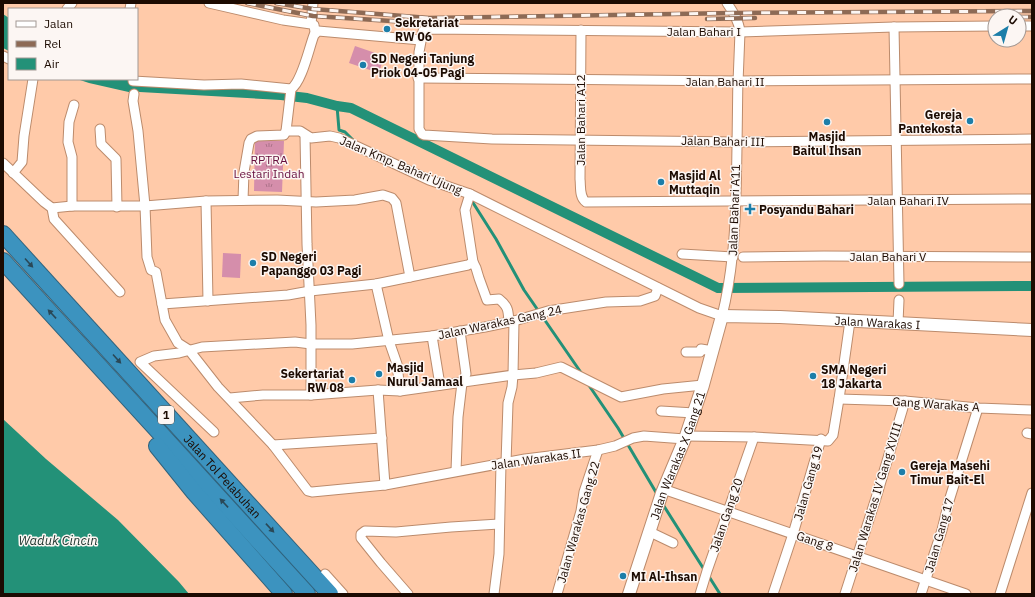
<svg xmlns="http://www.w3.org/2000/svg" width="1035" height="597" viewBox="0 0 1035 597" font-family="'IBM Plex Sans',sans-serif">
<defs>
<pattern id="park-tufts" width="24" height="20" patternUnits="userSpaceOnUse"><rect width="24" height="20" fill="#d58eab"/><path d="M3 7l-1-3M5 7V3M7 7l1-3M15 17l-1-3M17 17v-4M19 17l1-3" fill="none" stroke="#ac7289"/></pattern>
</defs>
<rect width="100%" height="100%" fill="#ffcaa9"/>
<polygon fill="url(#park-tufts)" points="255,140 284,141 282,192 254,191"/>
<g fill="#d58eab">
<polygon points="355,46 384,56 379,73 349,63"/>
<polygon points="223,253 241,254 240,278 222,277"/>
</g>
<g fill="#239178">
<polygon points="3,14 9,18 9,51 3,48"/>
<polygon points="77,79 122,79 133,82 133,93 89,83"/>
<polygon points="3,419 46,459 118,520 179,582 189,594 3,594"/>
</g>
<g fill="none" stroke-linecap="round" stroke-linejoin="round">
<g stroke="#239178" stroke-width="3">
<polyline points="337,106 339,130 345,132 354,141"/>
<polyline points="470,198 496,239 524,290 582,374"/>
<polyline points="588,384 618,428 657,494"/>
<polyline points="662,503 705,571"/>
<polyline points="708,575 720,594"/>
</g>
<polyline stroke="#239178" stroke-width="10" points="106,79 140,87 281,95 307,98 337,106 351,108 718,288 1032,286"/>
<g stroke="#bc8b6c" stroke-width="11">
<g id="street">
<polyline points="209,3 283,20 311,24 314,25 315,32"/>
<polyline points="67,9 72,3"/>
<polyline points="130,9 131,3"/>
<polyline points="311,24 313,3"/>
<polyline points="995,26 894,27 740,32 427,29 423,31 419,52 419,129 422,134 424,135 492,139 737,142 1032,139"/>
<polyline points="1019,26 1032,26"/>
<polyline points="894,27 899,284"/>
<path d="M581,30L580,179C581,187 579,197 586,202L1032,199"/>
<polyline points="3,56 9,59"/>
<polyline points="418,78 738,81 1032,79"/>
<path d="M133,79V81L204,85L241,84L291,89C302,82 309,48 314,35L318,31L421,40"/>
<polyline points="134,94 133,101 138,131 145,206 147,257 151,270 156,272 165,320 178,343 189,350 218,387 273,445 308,491 312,492 385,485 525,459 598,450 615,446 633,438 644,436 685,439"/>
<polyline points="100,129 101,144 116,159 117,207"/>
<path d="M286,131H300L311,138L330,136L339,138L429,180L470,194L699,308L722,316C736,260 736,204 737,147C737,108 738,70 740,32C739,21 733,12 727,3"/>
<polyline points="305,135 307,244 311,325 311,395"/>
<polyline points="3,163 44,202 52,208 72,206 145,206 206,201 277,200 316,202 355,200 383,195 392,198 396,203 410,277"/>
<polyline points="13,173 22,162 24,136 33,79"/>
<path d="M470,194L465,210L473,262L476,268L479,278L487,300L499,299C509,307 508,311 509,322"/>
<polyline points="243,200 244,172 249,143 251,139 257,136 284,135 286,131 291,89"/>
<polyline points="206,201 208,301"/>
<polyline points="72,206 72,157 68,142 69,122 74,105"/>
<polyline points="52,208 54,219 120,292"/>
<polyline points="682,254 733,257"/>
<polyline points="743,257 824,256 1032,257"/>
<polyline points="376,284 389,341 397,364 400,391"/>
<polyline points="162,304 288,295 310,291 376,284 468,265 473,262"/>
<polyline points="898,323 899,300"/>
<polyline points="432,336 440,385"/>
<polyline points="686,352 700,352 701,349 713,351"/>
<polyline points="378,390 385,485"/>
<polyline points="230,398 263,395 311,395 378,390 400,391 513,375 536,373 561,367 621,397 663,389 703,385"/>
<polyline points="839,399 905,401 978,408 1032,410"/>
<polyline points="661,411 694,413"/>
<polyline points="214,432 140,362 154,356 179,353 202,347 295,342 311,344 352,344 432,336 485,327 514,321 548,311 606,302 640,301 655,296 658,288"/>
<polyline points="1027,433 1032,434"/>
<polyline points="686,436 754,437 828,441 833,435 839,399 850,321"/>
<polyline points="273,445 382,438"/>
<polyline points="506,463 508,403 512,387 513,375 514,321"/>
<polyline points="456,471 458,417 462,383 466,374 460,331"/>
<polyline points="663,489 966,594"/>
<polyline points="650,532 673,543"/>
<polyline points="325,574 343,594"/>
<polyline points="408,594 381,563 361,538 361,534 365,531 396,532 451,527 499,524"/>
<polyline points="494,594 499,554 501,463"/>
<polyline points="557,594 581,511 584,492 598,450"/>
<polyline points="700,594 707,571 754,437"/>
<polyline points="773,594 793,534 821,439"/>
<polyline points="845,594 876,498 905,401"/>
<polyline points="921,594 942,530 949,501 978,408"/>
<polyline points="1000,594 1032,493"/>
</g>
</g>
<g stroke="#bc8b6c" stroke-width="14">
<g id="secondary">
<path id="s1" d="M629,594L662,493L686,436L703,385L722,316L780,317L1032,330"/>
</g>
</g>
<g stroke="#31637d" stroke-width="18">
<g id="highway">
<path id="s2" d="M3,234L330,594"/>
<polyline points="3,261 307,594"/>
<polyline points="157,446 194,492 284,594"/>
</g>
</g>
<use href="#street" stroke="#fff" stroke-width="9"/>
<use href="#secondary" stroke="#fff" stroke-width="12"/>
<use href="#highway" stroke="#3c93bf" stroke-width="16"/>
<g stroke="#8d6a55" stroke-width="4.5">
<g id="rail">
<polyline points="247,3 313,16 407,22"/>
<polyline points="276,3 313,9 429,18 733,13 1032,11"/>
<polyline points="1019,17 1032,17"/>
<polyline points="707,19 755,18"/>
</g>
</g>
<use href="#rail" stroke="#fcf6f3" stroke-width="3" stroke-dasharray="9" stroke-linecap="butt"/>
</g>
<defs><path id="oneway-solid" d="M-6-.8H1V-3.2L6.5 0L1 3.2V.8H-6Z"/></defs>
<g fill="#2a4857">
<use href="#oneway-solid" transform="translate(29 263) rotate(48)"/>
<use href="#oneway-solid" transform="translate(52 314) rotate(-133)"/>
<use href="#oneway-solid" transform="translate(117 359) rotate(48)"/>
<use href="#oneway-solid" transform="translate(224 503) rotate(-133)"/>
<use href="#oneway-solid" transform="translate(270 528) rotate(47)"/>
</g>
<g fill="#1c7ea9" stroke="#fcf6f3" stroke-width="1.5">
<circle cx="387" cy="29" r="4"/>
<circle cx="363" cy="65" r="4"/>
<circle cx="970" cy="121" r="4"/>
<circle cx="827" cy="122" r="4"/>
<circle cx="661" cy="182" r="4"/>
<path d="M748 203h4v4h4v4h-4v4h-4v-4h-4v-4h4z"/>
<circle cx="253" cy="263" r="4"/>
<circle cx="379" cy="374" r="4"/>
<circle cx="813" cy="376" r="4"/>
<circle cx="352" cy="380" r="4"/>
<circle cx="902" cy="472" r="4"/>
<circle cx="623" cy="576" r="4"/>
</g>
<g text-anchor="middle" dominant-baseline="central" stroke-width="3" stroke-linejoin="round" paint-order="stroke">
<rect fill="#fcf6f3" stroke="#5f524a" stroke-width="1" x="158" y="406" width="16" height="18" rx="3"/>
<g font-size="11" font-weight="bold" fill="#1c0b02">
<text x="166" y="415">1</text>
</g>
<g font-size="12" font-weight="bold" fill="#1c0b02" stroke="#fcf6f3" text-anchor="start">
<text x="395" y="22">Sekretariat<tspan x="395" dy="14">RW 06</tspan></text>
<text x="371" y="58">SD Negeri Tanjung<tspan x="371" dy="14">Priok 04-05 Pagi</tspan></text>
<text x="962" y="114" text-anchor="end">Gereja<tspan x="962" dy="14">Pantekosta</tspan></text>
<text x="827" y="136" text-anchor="middle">Masjid<tspan x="827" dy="14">Baitul Ihsan</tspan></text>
<text x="669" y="175">Masjid Al<tspan x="669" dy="14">Muttaqin</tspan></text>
<text x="759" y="209">Posyandu Bahari</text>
<text x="261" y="256">SD Negeri<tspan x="261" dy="14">Papanggo 03 Pagi</tspan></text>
<text x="387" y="367">Masjid<tspan x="387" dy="14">Nurul Jamaal</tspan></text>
<text x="821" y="369">SMA Negeri<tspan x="821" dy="14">18 Jakarta</tspan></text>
<text x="344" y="373" text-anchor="end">Sekertariat<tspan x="344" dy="14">RW 08</tspan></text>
<text x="910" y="465">Gereja Masehi<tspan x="910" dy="14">Timur Bait-El</tspan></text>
<text x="631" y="576">MI Al-Ihsan</text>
</g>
<g font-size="12" fill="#1c0b02" stroke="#fcf6f3">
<text x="704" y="31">Jalan Bahari I</text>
<text x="725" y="81">Jalan Bahari II</text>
<text transform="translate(580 120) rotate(-90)">Jalan Bahari A12</text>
<text transform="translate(723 141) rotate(1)">Jalan Bahari III</text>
<text transform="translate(401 165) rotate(23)">Jalan Kmp. Bahari Ujung</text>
<text x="908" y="200">Jalan Bahari IV</text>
<text transform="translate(734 210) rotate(-88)">Jalan Bahari A11</text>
<text x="888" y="256">Jalan Bahari V</text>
<text transform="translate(500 322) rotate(-12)">Jalan Warakas Gang 24</text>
<text stroke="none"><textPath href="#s1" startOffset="449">Jalan Warakas I</textPath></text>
<text transform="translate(936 404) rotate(4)">Gang Warakas A</text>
<text stroke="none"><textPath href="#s1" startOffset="147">Jalan Warakas X Gang 21</textPath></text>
<text transform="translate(536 459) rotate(-8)">Jalan Warakas II</text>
<text stroke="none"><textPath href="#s2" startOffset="327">Jalan Tol Pelabuhan</textPath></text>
<text transform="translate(808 483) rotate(-74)">Jalan Gang 19</text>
<text transform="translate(875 497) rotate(-73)">Jalan Warakas IV Gang XVIII</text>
<text transform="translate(726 515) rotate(-71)">Jalan Gang 20</text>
<text transform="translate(578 522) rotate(-74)">Jalan Warakas Gang 22</text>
<text transform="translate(939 535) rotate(-74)">Jalan Gang 17</text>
<text transform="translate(815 541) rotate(19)">Gang 8</text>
</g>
<g font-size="12" fill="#670f3e" stroke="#fcf6f3">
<text x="269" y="159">RPTRA<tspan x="269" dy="14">Lestari Indah</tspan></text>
</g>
<g font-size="13" font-style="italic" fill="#213831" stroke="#fcf6f3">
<text x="58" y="540">Waduk Cincin</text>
</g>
</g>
<rect width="1035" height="597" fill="none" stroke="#1c0b02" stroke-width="8"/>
<rect x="8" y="8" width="130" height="72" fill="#fcf6f3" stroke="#a29893"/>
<rect x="16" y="21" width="20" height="6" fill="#ffffff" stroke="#a29893"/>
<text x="44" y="28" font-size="12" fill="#1c0b02">Jalan</text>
<rect x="16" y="41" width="20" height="6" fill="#8d6a55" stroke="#a29893"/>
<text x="44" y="48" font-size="12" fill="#1c0b02">Rel</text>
<rect x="16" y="58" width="20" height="12" fill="#239178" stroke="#a29893"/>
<text x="44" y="68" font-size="12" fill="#1c0b02">Air</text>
<g transform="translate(1007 28) rotate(37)"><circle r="19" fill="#fcf6f3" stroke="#a29893"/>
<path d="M0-3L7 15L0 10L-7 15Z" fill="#1c7ea9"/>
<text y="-6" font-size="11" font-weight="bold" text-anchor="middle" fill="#1c0b02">U</text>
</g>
</svg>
